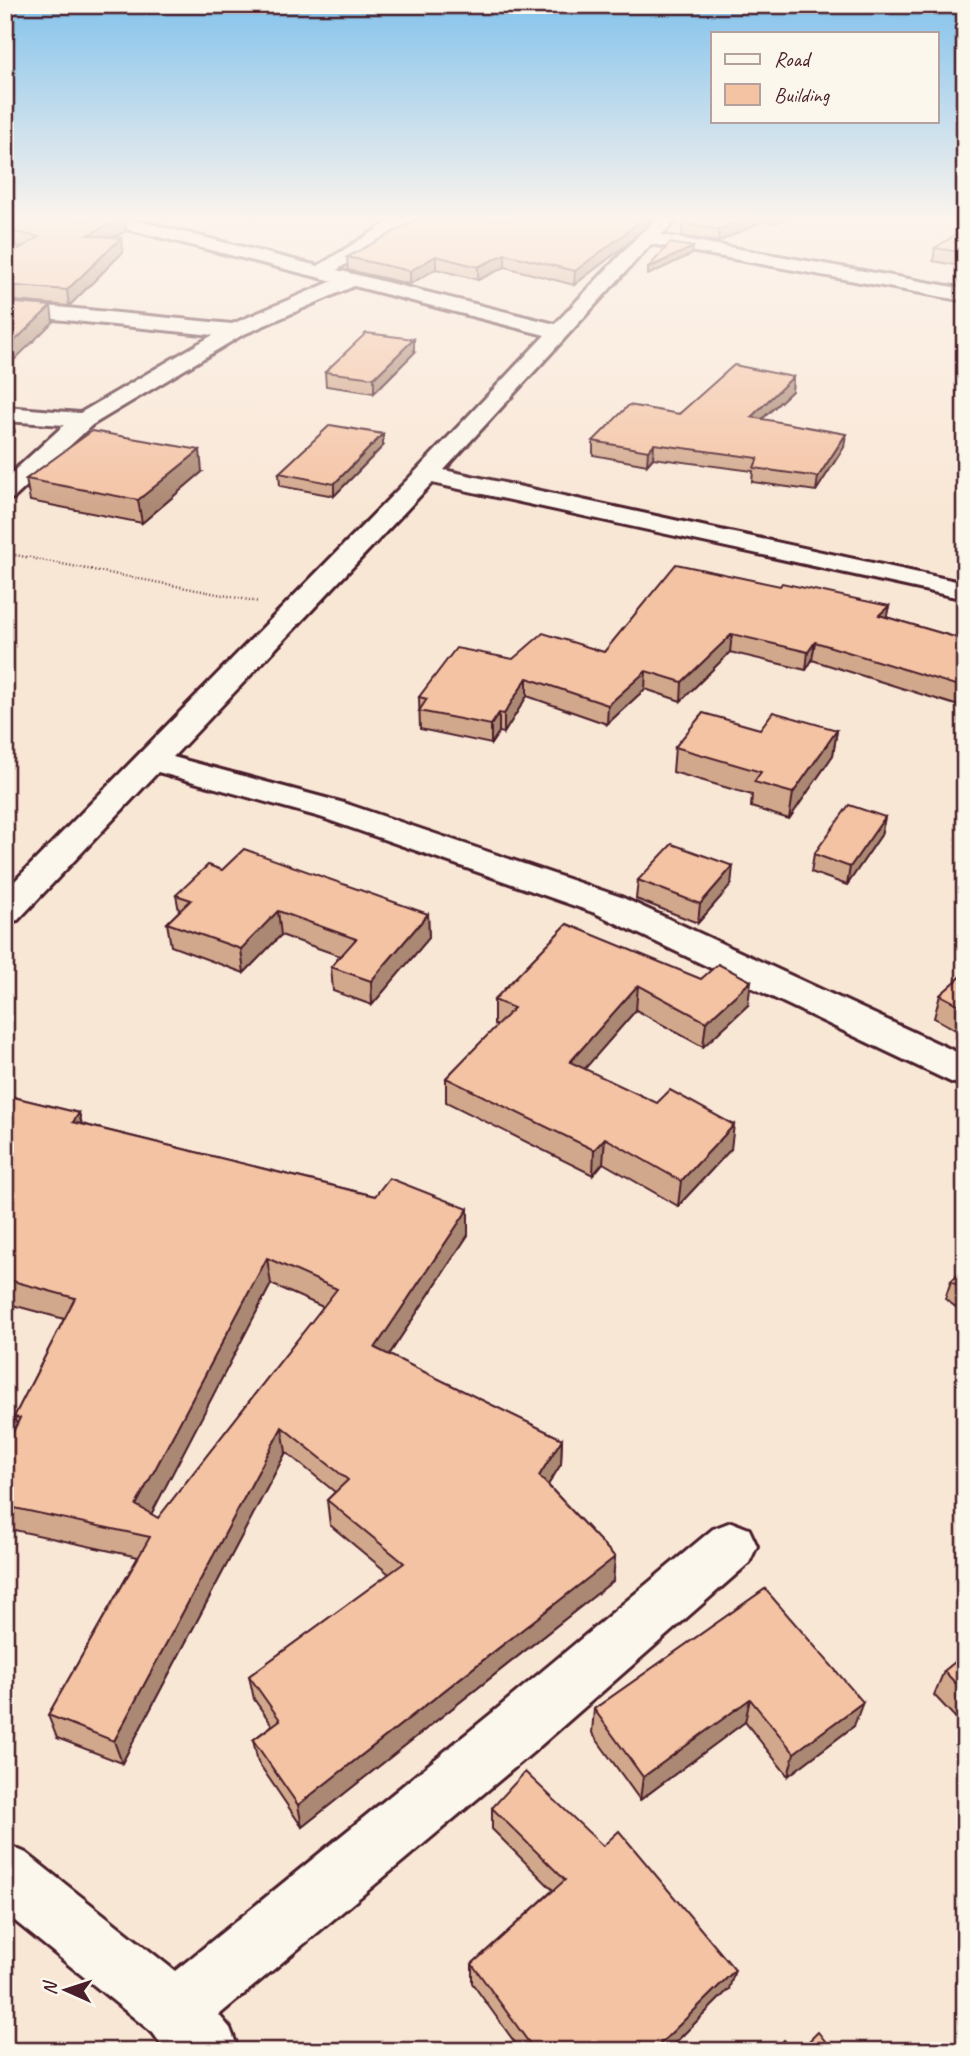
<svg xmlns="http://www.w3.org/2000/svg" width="970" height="2056" viewBox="0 0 970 2056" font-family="Caveat,sans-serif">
<rect width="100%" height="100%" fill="#f9e7d6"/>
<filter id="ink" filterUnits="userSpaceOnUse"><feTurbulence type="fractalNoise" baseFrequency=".0143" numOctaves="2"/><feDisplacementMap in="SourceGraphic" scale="14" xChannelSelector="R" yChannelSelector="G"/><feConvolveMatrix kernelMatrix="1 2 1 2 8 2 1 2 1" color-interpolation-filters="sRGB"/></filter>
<g filter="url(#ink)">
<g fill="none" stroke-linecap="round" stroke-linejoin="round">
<g stroke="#4a1f2b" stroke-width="6">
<g id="minor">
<polygon points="96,218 127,218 318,266 395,218 416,218 337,270 555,324 640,234 659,218 679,218 661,235 965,289 965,301 651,244 444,470 965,583 965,599 432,483 173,757 344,803 621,897 965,1056 965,1086 951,1082 595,913 320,817 158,772 18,920 5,923 5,891 418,469 545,335 354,286 242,335 92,425 14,498 5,500 5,479 64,425 5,421 5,407 80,413 213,335 5,314 5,302 232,324 333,281 99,222"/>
<polygon points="731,1522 749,1529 757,1546 749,1563 532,1753 219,2015 230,2028 239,2051 166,2051 153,2033 5,1913 5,1844 26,1853 175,1971 492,1713 713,1529"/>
</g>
</g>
<polyline stroke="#4a1f2b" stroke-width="2.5" stroke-dasharray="1 2.5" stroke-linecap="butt" points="5,553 259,602"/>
<use href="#minor" fill="#fbf7ec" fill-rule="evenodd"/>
</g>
<g fill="#d2a88d" stroke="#4a1f2b" stroke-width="2" fill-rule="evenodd">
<polygon points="5,218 124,218 126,231 115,237 123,252 69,306 5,300 5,257 21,247 5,244"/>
<polygon points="687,218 784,218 777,223 765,220 718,242 682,236 683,223"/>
<polygon points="965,229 965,267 933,261 935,248"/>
<polygon points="625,246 574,285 505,267 478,280 436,269 410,284 348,270 347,257"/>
<polygon points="414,353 374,393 326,386 325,372"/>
<polygon points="793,377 792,391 762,419 844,447 816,491 752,482 753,471 653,458 647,465 593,455 593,441"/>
<polygon points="383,446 334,496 280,486 279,473"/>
<polygon points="202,472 142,523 30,501 26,479"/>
<polygon points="780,586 889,606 886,617 965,640 965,703 962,707 812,660 806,670 730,652 681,701 645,689 607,724 527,696 504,733 499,732 491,744 420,729 419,697 513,659 604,652"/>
<polygon points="760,729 837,730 833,755 789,819 751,807 752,795 673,772 675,747"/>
<polygon points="885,817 881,835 847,885 811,872 814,854"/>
<polygon points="222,870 428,914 429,938 372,1005 333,991 331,967 340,956 281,935 244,973 171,946 167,923 179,911 176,895"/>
<polygon points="638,880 731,885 698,923 636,899"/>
<polygon points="567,924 748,1005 703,1047 636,1010 584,1069 731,1149 678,1206 603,1163 593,1175 446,1102 446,1078 497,1026 494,1024 494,1000"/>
<polygon points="965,973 965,1035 934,1018 940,995"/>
<path d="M5,1095L79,1113L82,1124L375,1196L468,1209V1235L389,1355L562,1439L561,1464L548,1485L615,1557L613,1581L302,1827L258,1762L253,1740L272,1725L254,1699L249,1676L389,1574L330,1525L327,1500L335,1492L286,1452L122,1763L57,1738L48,1715L138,1557L5,1528V1448L17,1425L14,1417L64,1319L5,1303ZM271,1284L323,1307L158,1518L151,1514Z"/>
<polygon points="965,1268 965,1314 945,1299 951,1281"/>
<polygon points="765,1589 854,1726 788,1776 745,1722 640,1800 592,1733 594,1709"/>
<polygon points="965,1654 965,1728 934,1695 944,1671"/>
<polygon points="492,1808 729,1989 667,2051 521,2051 472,1983 472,1964 553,1890 492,1829"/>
</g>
<g fill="#ab8873" stroke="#4a1f2b" stroke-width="2">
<polygon points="122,218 124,218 126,231 91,249 88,235"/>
<polygon points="642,218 655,218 625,246 574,285 575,271"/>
<polygon points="744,218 765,218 765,220 718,242 719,230"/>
<polygon points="121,238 123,252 69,306 67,290"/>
<polygon points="693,247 692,254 648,275 648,268"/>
<polygon points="505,254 505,267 478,280 478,267"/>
<polygon points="436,256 436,269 410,284 410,271"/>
<polygon points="51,306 53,322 7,367 5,350"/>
<polygon points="414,339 414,353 374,393 374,378"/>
<polygon points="793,377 792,391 749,431 751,417"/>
<polygon points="11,414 15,432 5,441 5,420"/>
<polygon points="383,434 383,446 334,496 334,484"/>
<polygon points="846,434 844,447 816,491 818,477"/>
<polygon points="654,444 653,458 647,465 648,451"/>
<polygon points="200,450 202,472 142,523 138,500"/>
<polygon points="889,606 885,624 879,615"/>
<polygon points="732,634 730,652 681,701 682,682"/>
<polygon points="815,642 812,660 806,670 808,652"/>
<polygon points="646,671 645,689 607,724 608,705"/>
<polygon points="527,678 527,696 504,733 504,714"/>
<polygon points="965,693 965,703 962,707"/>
<polygon points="499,713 499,732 491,744 491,725"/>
<polygon points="837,730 833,755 789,819 793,793"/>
<polygon points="885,817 881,835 847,885 850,867"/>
<polygon points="733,866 731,885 698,923 700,904"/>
<polygon points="278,911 281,935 244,973 241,949"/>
<polygon points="428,914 429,938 372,1005 371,981"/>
<polygon points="751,981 748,1005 703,1047 706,1022"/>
<polygon points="638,985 636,1010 569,1087 570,1062"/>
<polygon points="79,1113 85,1139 73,1122"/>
<polygon points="734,1125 731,1149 678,1206 681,1181"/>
<polygon points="605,1138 603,1163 593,1175 594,1150"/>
<polygon points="468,1209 468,1235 377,1373 375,1348"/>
<polygon points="267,1258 271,1284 143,1530 136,1505"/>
<polygon points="282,1427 286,1452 122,1763 114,1741"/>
<polygon points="562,1439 561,1464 538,1501 539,1476"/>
<polygon points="615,1557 613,1581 302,1827 298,1805"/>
<polygon points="750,1699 745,1722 640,1800 643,1777"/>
<polygon points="863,1702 854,1726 788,1776 794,1753"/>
<polygon points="735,1970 729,1989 667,2051 653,2051"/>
</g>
<g fill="#f4c3a4" stroke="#4a1f2b" stroke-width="2" fill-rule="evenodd">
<polygon points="5,218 122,218 88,235 121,238 67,290 5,285 5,257 39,237 5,230"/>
<polygon points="420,218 642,218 626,233 575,271 505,254 478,267 436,256 410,271 347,257"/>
<polygon points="687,218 744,218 719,230 683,223"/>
<polygon points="965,229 965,253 935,248"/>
<polygon points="670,243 693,247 648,268"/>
<polygon points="5,302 51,306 5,350"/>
<polygon points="366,333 414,339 374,378 325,372"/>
<polygon points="734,365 793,377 751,417 846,434 818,477 754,468 758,458 654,444 648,451 593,441 629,405 679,414"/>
<polygon points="5,414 11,414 5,420"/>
<polygon points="330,425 383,434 334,484 279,473"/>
<polygon points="92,431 200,450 138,500 26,479"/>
<polygon points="676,564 780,586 782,583 889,606 879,615 965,640 965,688 815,642 808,652 732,634 682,682 646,671 608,705 527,678 504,714 499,713 491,725 419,711 427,699 419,697 456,648 513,659 543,633 604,652"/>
<polygon points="773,712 837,730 793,793 754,782 761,772 675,747 703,713 760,729"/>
<polygon points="849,805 885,817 850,867 814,854"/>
<polygon points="672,844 733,866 700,904 638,880"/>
<polygon points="244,849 428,914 371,981 331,967 356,939 278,911 241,949 167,923 191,900 176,895 208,865 222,870"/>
<polygon points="567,924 701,979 718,964 751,981 706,1022 638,985 570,1062 657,1103 670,1090 734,1125 681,1181 605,1138 594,1150 446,1078 514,1008 494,1000"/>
<polygon points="965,973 965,1008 940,995"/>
<path d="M5,1095L79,1113L73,1122L375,1196L389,1178L468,1209L375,1348L562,1439L539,1476L615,1557L298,1805L253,1740L280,1720L249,1676L404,1563L327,1500L348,1480L282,1427L114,1741L48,1715L150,1537L5,1506V1448L20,1418L14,1417L75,1298L5,1279ZM267,1258L337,1289L158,1518L136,1505Z"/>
<polygon points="965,1268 965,1291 951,1281"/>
<polygon points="765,1589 863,1702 794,1753 750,1699 643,1777 594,1709"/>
<polygon points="965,1654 965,1693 944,1671"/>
<polygon points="525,1772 603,1846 619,1831 735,1970 653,2051 535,2051 472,1964 565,1880 492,1808"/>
<polygon points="818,2032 833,2051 799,2051"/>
<polygon points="784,2040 793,2051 773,2051"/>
</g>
</g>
<linearGradient id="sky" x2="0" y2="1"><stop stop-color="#85c3ec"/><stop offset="0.43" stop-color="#fcf4ed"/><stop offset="1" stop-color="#fcf4ed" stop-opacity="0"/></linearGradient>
<rect width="970" height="506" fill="url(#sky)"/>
<rect width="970" height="2056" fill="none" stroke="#fbf7ec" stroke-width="28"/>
<rect x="14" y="14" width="942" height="2028" fill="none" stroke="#4a1f2b" stroke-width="2.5" filter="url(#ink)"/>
<rect x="711" y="32" width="228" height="91" fill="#fbf7ec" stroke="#b4a19f" stroke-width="2"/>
<rect x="725" y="54" width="35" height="10" fill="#fbf7ec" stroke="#b4a19f" stroke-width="2"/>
<text x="774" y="66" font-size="21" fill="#4a1f2b">Road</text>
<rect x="725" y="84" width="35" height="21" fill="#f4c3a4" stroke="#b4a19f" stroke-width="2"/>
<text x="774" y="102" font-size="21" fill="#4a1f2b">Building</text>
<g transform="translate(66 1990) rotate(273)" stroke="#fbf7ec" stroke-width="5" paint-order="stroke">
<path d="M0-5L12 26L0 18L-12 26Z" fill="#4a1f2b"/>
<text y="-10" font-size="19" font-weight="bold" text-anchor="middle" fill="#4a1f2b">N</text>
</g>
</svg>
